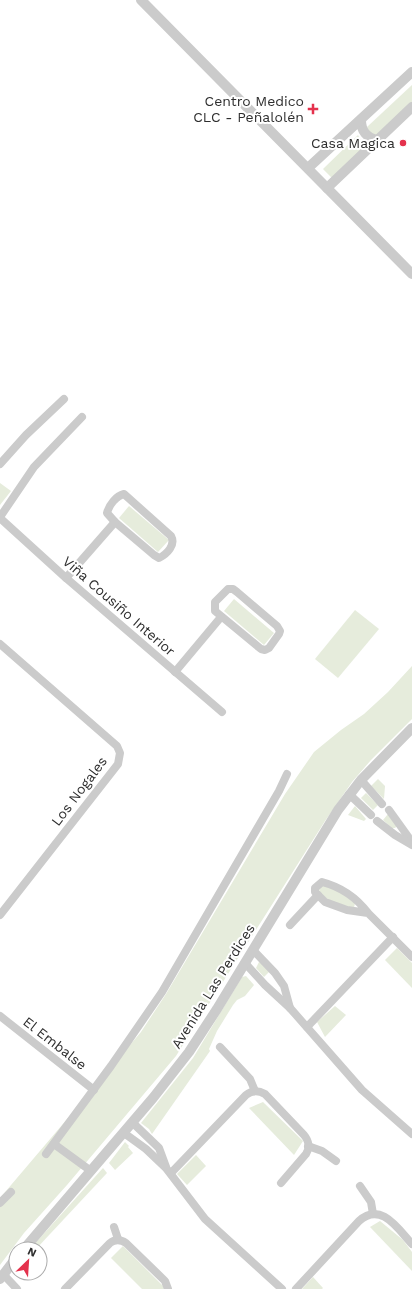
<svg xmlns="http://www.w3.org/2000/svg" width="412" height="1289" viewBox="0 0 412 1289" font-family="'Work Sans',sans-serif">
<rect width="100%" height="100%" fill="#fff"/>
<g fill="#e6ecdc">
<polygon points="412,85 412,103 377,136 372,138 367,127"/>
<polygon points="358,135 363,144 367,146 333,179 323,169"/>
<polygon points="0,483 11,491 0,505"/>
<polygon points="129,506 169,540 158,552 119,518"/>
<polygon points="234,599 274,633 264,645 224,611"/>
<polygon points="355,610 379,629 338,678 315,659"/>
<polygon points="412,666 412,719 371,760 352,782 325,821 176,1056 67,1185 24,1233 0,1265 0,1198 141,1032 166,994 285,794 314,752 341,730 364,714 388,692"/>
<polygon points="378,779 385,786 384,799 371,786"/>
<polygon points="366,793 378,805 373,810 361,798"/>
<polygon points="355,806 366,819 364,821 348,815"/>
<polygon points="388,814 397,826 395,828 392,828 383,820"/>
<polygon points="323,885 342,893 355,903 354,908 337,905 320,894 319,889"/>
<polygon points="397,948 412,963 412,988 385,960"/>
<polygon points="259,962 271,970 264,977 256,968"/>
<polygon points="246,976 254,985 245,996 237,1000 233,1005 217,1031 209,1049 210,1051 152,1134 149,1129 141,1123 193,1058 242,977"/>
<polygon points="335,1006 346,1015 325,1037 317,1022"/>
<polygon points="263,1102 303,1141 294,1155 249,1108"/>
<polygon points="125,1142 129,1146 128,1147 133,1153 115,1170 109,1163"/>
<polygon points="196,1155 206,1166 187,1185 177,1174"/>
<polygon points="103,1168 107,1173 36,1249 30,1249"/>
<polygon points="380,1221 403,1240 412,1252 412,1271 370,1227"/>
<polygon points="123,1246 163,1286 164,1289 142,1289 111,1258"/>
<polygon points="313,1277 323,1288 322,1289 302,1289"/>
</g>
<g fill="none" stroke-linecap="round" stroke-linejoin="round">
<g stroke="#cbcbcb" stroke-width="8">
<polyline points="0,464 26,435 64,399"/>
<path d="M124,494L171,536C176,545 167,554 159,558L154,555L115,522L107,513C109,505 116,496 124,494Z"/>
<polyline points="0,517 34,467 82,417"/>
<polyline points="0,518 66,578 222,712"/>
<polyline points="66,578 115,522"/>
<polygon points="228,589 233,589 237,592 277,626 280,631 279,634 269,648 265,650 261,649 215,611 215,602"/>
<polyline points="0,644 117,746 120,753 118,764 0,915"/>
<polyline points="175,672 221,617"/>
<polyline points="361,780 382,804"/>
<polyline points="349,794 371,815"/>
<polyline points="389,810 412,842"/>
<polyline points="377,821 395,835 412,845"/>
<path d="M368,913C356,897 341,887 322,882L315,888V892L325,902L347,910L368,913L412,957"/>
<polyline points="290,925 318,895"/>
<polyline points="253,950 275,973 284,986 290,1008"/>
<polyline points="245,963 265,985 290,1008 362,1090 412,1134"/>
<polyline points="0,1016 94,1090"/>
<polyline points="307,1027 393,937"/>
<polyline points="220,1047 250,1079 255,1091"/>
<polyline points="133,1123 159,1148 166,1167"/>
<polyline points="124,1133 146,1149 166,1168 205,1219 282,1289"/>
<polyline points="54,1144 91,1171"/>
<polyline points="308,1146 322,1151 336,1161"/>
<polyline points="46,1154 111,1066 162,992 279,791 287,774"/>
<path d="M171,1173L246,1095C252,1090 258,1090 265,1094L304,1135C309,1141 310,1148 306,1154L281,1183"/>
<polyline points="360,1186 371,1202 373,1214"/>
<polyline points="0,1203 11,1192"/>
<polyline points="114,1227 118,1239"/>
<polyline points="3,1274 17,1289"/>
<path d="M65,1289L110,1243C115,1239 120,1239 126,1243L165,1281L168,1289"/>
<path d="M296,1289L359,1221C381,1201 398,1229 412,1244"/>
</g>
<g stroke="#cbcbcb" stroke-width="10">
<polyline points="141,0 412,274"/>
<path d="M361,120C361,131 367,138 377,140"/>
<polyline points="308,168 412,72"/>
<polyline points="327,188 412,107"/>
<polyline points="24,1249 153,1098 189,1052 217,1009 338,810 361,780 412,728"/>
<polyline points="0,1279 16,1258"/>
</g>
</g>
<g fill="#e4324d" stroke="#fff" stroke-width="1.5">
<path d="M311 103h4v4h4v4h-4v4h-4v-4h-4v-4h4z"/>
<circle cx="403" cy="143" r="4"/>
</g>
<g text-anchor="middle" dominant-baseline="central" stroke-width="4" stroke-linejoin="round" paint-order="stroke">
<g font-size="14" fill="#2e2e2e" stroke="#fff" text-anchor="end">
<text x="304" y="101">Centro Medico<tspan x="304" dy="16">CLC - Peñalolén</tspan></text>
<text x="395" y="143">Casa Magica</text>
</g>
<g font-size="14" fill="#2e2e2e" stroke="#fff">
<text transform="translate(119 606) rotate(41)">Viña Cousiño Interior</text>
<text transform="translate(79 791) rotate(-53)">Los Nogales</text>
<text transform="translate(213 986) rotate(-58)">Avenida Las Perdices</text>
<text transform="translate(55 1043) rotate(38)">El Embalse</text>
</g>
</g>
<g transform="translate(28 1261) rotate(25)"><circle r="19" fill="#ffffff" stroke="#ababab"/>
<path d="M0-3L7 15L0 10L-7 15Z" fill="#e4324d"/>
<text y="-6" font-size="11" font-weight="bold" text-anchor="middle" fill="#2e2e2e">N</text>
</g>
</svg>
